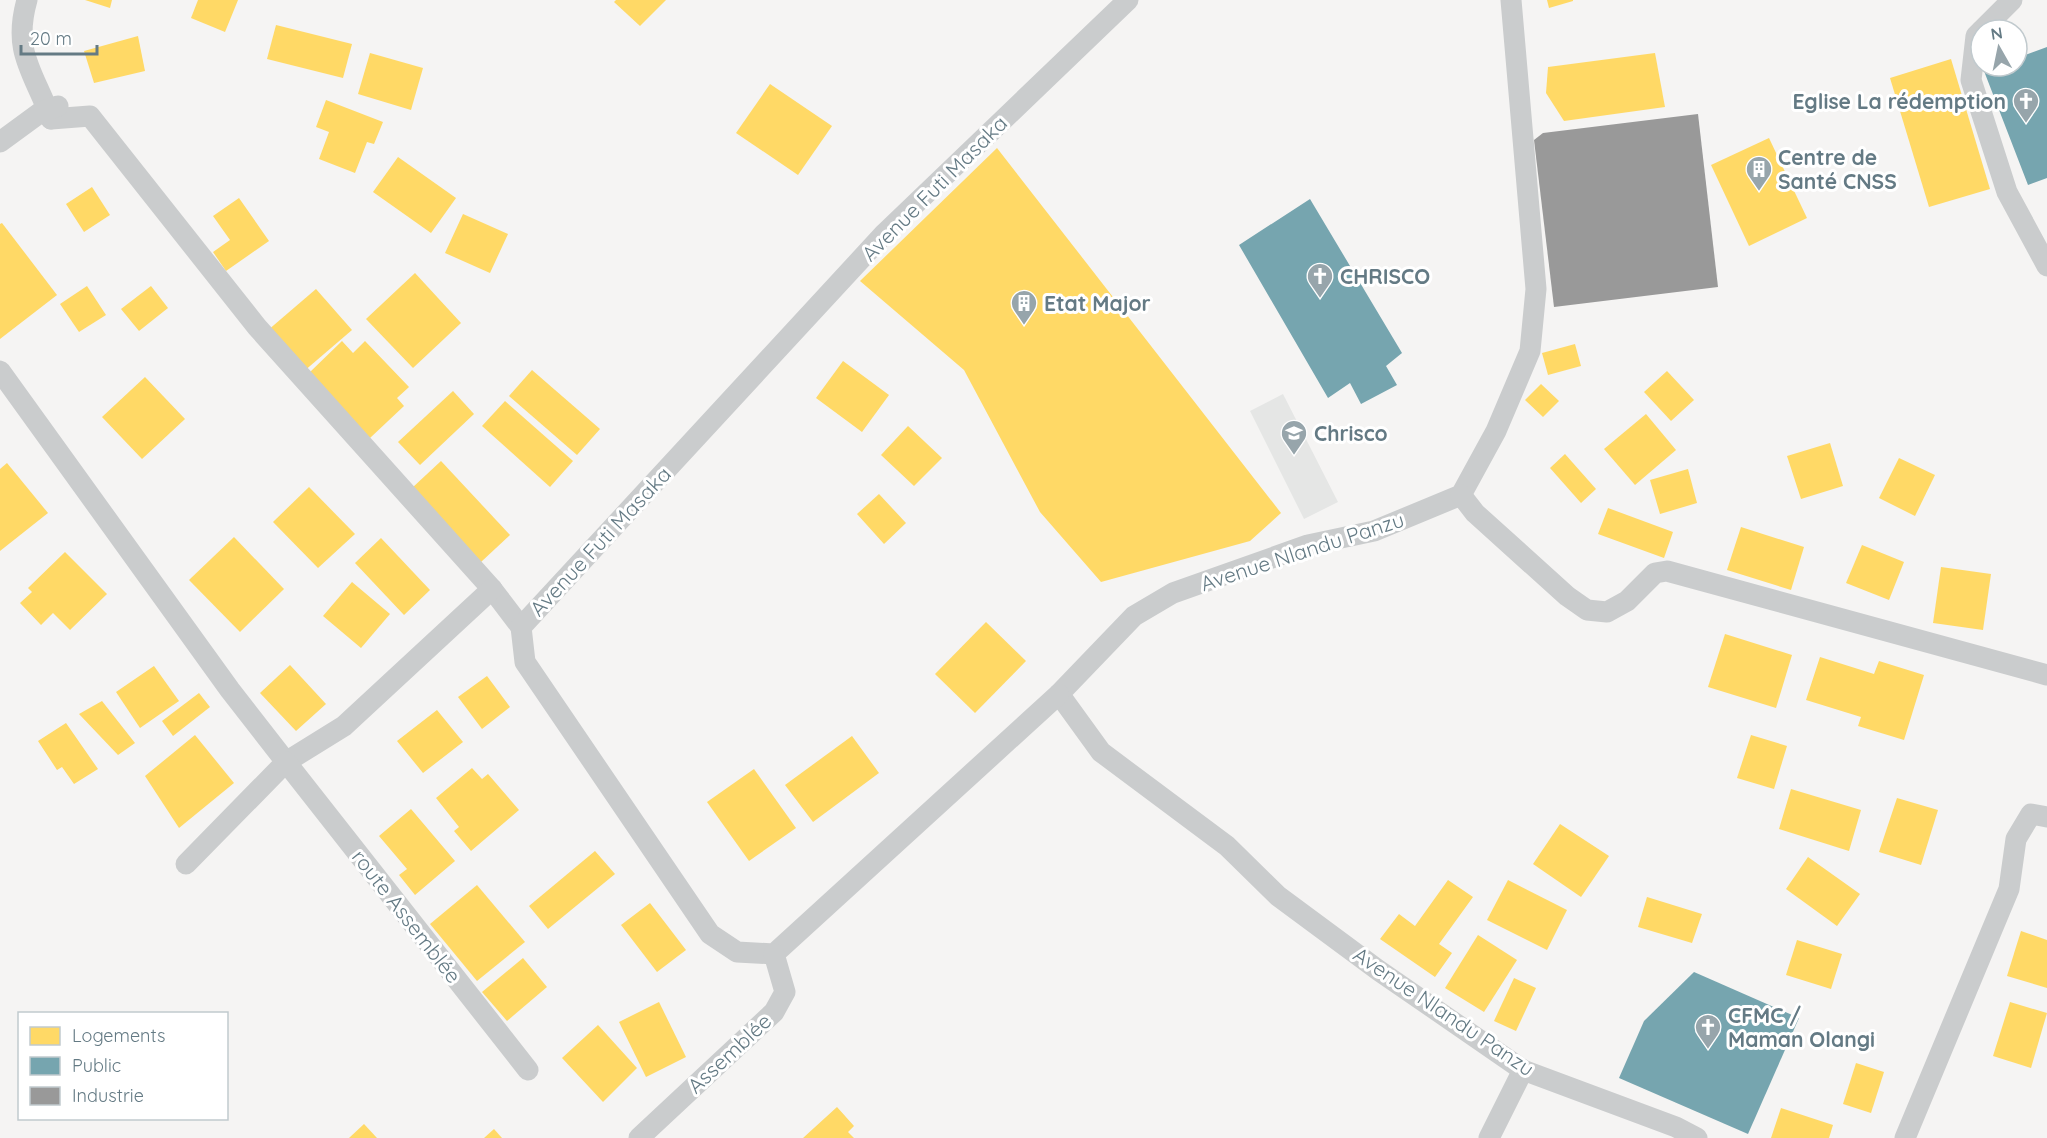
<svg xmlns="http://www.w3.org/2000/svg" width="2047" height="1138" viewBox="0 0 2047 1138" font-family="Quicksand,sans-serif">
<rect width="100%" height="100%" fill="#f5f4f3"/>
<polygon fill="#e5e6e5" points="1283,394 1338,502 1304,519 1250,411"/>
<g fill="#ffd966">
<polygon points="85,0 112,0 110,8"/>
<polygon points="198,0 238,0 225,32 191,18"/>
<polygon points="616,0 666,0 640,26 614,2"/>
<polygon points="1547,0 1573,0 1573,1 1549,8"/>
<polygon points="276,25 352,44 343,78 267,59"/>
<polygon points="138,36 145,71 94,83 84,51"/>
<polygon points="370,53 423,68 411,110 358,94"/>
<polygon points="1655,53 1665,107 1564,121 1546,93 1548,67"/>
<polygon points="1951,59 1990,189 1929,207 1890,78"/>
<polygon points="770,84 832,126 798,175 736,133"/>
<polygon points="326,100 383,122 374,144 367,142 355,173 319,159 329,132 316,127"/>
<polygon points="1769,138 1807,218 1749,246 1711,165"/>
<polygon points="997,148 1281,513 1250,541 1101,582 1040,512 964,370 860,281"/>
<polygon points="398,157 456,198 431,233 373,192"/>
<polygon points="92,187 110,215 84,232 66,204"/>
<polygon points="239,198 269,241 226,271 213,252 230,240 213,216"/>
<polygon points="463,214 508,234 490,273 445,253"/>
<polygon points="2,223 57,295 0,339 0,224"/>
<polygon points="415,273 461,323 413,368 366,319"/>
<polygon points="87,286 106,315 79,332 60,304"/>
<polygon points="151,286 168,308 139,331 121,309"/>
<polygon points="316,289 352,330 303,372 267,331"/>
<polygon points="342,341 353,353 365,341 409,387 397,398 404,406 370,438 309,373"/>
<polygon points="1575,344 1581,366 1548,375 1542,353"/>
<polygon points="843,361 889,395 862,432 816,398"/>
<polygon points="532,370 600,429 577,455 509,396"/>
<polygon points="1667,371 1694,400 1671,421 1644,392"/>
<polygon points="145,377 185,419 142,459 102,417"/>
<polygon points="1541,384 1559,401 1543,417 1525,400"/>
<polygon points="453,391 474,414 420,465 398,442"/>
<polygon points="505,401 573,461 550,487 482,426"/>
<polygon points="1646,414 1676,450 1635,485 1604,449"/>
<polygon points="908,426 942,458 914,486 881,455"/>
<polygon points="1830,443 1843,486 1801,499 1787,456"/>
<polygon points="1565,454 1596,489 1581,503 1550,468"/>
<polygon points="1899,458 1935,475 1915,516 1879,498"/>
<polygon points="441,461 510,535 481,562 412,488"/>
<polygon points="7,463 48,513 0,551 0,469"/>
<polygon points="1688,469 1697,503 1660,514 1650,480"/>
<polygon points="309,487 355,534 318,568 273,522"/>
<polygon points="879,494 906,523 884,544 857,514"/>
<polygon points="1608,508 1673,532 1664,558 1598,534"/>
<polygon points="1741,527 1804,547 1791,590 1727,570"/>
<polygon points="234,537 284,589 240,632 189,580"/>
<polygon points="381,538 430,590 404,615 355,563"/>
<polygon points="1862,545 1904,562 1889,600 1846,583"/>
<polygon points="65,552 107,594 70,630 53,613 41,625 20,603 32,592 28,588"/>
<polygon points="1941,567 1991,574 1983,630 1933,623"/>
<polygon points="352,582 390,614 361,648 323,616"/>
<polygon points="986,622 1026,661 975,713 935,674"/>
<polygon points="1725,634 1792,655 1776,708 1708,687"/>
<polygon points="1820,657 1874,674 1879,661 1924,675 1904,740 1858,726 1861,717 1806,700"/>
<polygon points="290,665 326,704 296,731 260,693"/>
<polygon points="154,666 179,701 140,728 116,692"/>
<polygon points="487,676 510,707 482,729 458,697"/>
<polygon points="199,693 210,707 173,736 162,721"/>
<polygon points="102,701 135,743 118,755 79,714"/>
<polygon points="437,710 463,742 423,773 397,741"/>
<polygon points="66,723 98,769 74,784 62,767 57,770 38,741"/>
<polygon points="195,735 234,783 179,828 145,776"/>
<polygon points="1751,735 1787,746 1774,789 1737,778"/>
<polygon points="852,736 879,773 813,822 785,785"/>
<polygon points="472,768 482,779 488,774 519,810 471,851 454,831 459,827 436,798"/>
<polygon points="754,769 796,828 749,861 707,802"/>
<polygon points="1791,789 1861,810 1849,851 1779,829"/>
<polygon points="1897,798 1938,810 1921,865 1879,852"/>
<polygon points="411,809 455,861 415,895 399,875 407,869 379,836"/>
<polygon points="1560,824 1609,856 1581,897 1533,864"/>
<polygon points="595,851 615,874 548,929 529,906"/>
<polygon points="1808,857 1860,894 1837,926 1786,889"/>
<polygon points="1448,880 1473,897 1439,944 1452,953 1435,977 1380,939 1399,914 1415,926"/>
<polygon points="1508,880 1567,910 1547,950 1487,920"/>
<polygon points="477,885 525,942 477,981 430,924"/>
<polygon points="1647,897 1702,914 1692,943 1638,927"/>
<polygon points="650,903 686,950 657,972 621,925"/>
<polygon points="2021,931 2047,940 2047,988 2007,976"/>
<polygon points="1478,935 1517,960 1484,1012 1445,988"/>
<polygon points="1797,940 1842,954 1831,989 1786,975"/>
<polygon points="523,958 547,987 507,1021 482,992"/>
<polygon points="1514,978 1536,988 1516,1031 1494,1021"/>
<polygon points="659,1002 686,1057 646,1077 619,1022"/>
<polygon points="2010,1002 2047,1013 2031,1068 1993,1056"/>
<polygon points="598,1025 637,1068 603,1102 562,1058"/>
<polygon points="1856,1063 1884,1072 1871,1113 1843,1104"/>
<polygon points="837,1107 854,1126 848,1132 854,1138 803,1138"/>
<polygon points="1781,1108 1833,1125 1829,1138 1771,1138"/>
<polygon points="364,1124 377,1138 349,1138"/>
<polygon points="494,1129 502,1138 484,1138"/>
</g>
<g fill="#76a5af">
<polygon points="2047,47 2047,178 2028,185 1984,71 1997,66 2017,66 2017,58"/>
<polygon points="1310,199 1402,353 1386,366 1397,385 1361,404 1350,383 1328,398 1239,245"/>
<polygon points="1694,972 1799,1018 1748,1134 1619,1078 1644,1021"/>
</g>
<polygon fill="#999" points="1698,114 1718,287 1554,307 1534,140 1543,133"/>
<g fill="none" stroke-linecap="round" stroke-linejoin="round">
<g stroke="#cacccd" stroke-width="21">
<path d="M27,0C12,53 34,72 51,119"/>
<polyline points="1511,0 1536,289 1530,351 1496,431 1461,495 1374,531 1308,545 1173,593 1134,616 1059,694 1101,752 1227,846 1278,896 1378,970 1523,1070 1676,1127 1697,1138"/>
<polyline points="1982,30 2012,0"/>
<polyline points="1981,31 1976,36 1971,80 2007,192 2047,266"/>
<polyline points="51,119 90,116 257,327 492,589 521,627"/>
<polyline points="0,142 41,112 58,106"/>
<polyline points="0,371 230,690 286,762 344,726 492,589"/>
<polyline points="1461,495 1475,513 1567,596 1587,610 1607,612 1627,601 1655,573 1667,571 2047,675"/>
<polyline points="1059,694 774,954 737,952 710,934 525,662 521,627 885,233 1128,0"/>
<polyline points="186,864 286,762 528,1070"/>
<polyline points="639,1138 774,1012 785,992 774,954"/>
<polyline points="1489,1138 1523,1070"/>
<polyline points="1905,1138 2009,889 2016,839 2031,814 2047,817"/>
</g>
</g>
<defs>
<g id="church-pin" transform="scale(1.35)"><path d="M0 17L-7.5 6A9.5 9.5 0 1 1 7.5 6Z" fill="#97a5ab" stroke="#fff"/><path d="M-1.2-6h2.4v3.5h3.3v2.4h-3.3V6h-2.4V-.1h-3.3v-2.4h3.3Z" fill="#fff"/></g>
<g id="building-pin" transform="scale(1.35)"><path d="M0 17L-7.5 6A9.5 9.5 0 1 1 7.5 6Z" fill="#97a5ab" stroke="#fff"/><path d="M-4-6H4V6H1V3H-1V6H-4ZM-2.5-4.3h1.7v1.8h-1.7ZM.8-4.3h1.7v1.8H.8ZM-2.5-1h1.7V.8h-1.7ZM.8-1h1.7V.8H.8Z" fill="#fff"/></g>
<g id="school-pin" transform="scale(1.35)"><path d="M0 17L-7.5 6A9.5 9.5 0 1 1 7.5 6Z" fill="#97a5ab" stroke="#fff"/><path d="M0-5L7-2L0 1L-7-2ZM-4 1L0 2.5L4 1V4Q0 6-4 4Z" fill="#fff"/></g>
</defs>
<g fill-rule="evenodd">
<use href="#church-pin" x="2026" y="101"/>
<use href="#building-pin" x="1759" y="169"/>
<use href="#church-pin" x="1320" y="276"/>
<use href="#building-pin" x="1024" y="303"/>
<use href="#school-pin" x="1294" y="433"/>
<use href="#church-pin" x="1708" y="1027"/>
</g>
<g text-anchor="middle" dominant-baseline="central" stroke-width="6" stroke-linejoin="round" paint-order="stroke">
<g font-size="21" font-weight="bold" fill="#647a84" stroke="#fff" text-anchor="start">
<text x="2006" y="101" text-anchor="end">Eglise La rédemption</text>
<text x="1778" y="157">Centre de<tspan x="1778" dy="24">Santé CNSS</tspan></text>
<text x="1340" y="276">CHRISCO</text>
<text x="1044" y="303">Etat Major</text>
<text x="1314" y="433">Chrisco</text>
<text x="1728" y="1015">CFMC /<tspan x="1728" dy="24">Maman Olangi</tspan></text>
</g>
<g font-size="21" fill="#647a84" stroke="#fff">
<text transform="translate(934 188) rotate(-45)">Avenue Futi Masaka</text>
<text transform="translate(600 541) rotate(-47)">Avenue Futi Masaka</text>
<text transform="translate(1302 551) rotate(-18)">Avenue Nlandu Panzu</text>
<text transform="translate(407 916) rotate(52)">route Assemblée</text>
<text transform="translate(1444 1011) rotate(34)">Avenue Nlandu Panzu</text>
<text transform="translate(729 1053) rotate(-43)">Assemblée</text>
</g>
</g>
<rect x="18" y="1012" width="210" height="108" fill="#ffffff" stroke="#c1cace" stroke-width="1.5"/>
<rect x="30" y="1027" width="30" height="18" fill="#ffd966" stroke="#c1cace" stroke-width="1.5"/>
<text x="72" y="1042" font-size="18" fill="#647a84">Logements</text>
<rect x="30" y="1057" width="30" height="18" fill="#76a5af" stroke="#c1cace" stroke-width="1.5"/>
<text x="72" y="1072" font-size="18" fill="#647a84">Public</text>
<rect x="30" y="1087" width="30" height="18" fill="#999999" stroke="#c1cace" stroke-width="1.5"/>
<text x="72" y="1102" font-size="18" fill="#647a84">Industrie</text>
<g transform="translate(1999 48) rotate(351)"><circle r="28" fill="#ffffff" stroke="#c1cace" stroke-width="1.5"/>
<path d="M0-4.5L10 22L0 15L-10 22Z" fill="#97a5ab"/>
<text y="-9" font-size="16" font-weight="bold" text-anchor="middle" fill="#647a84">N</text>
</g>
<path d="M21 45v9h76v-9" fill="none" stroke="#647a84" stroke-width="3"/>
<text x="30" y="45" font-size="18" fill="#647a84" stroke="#ffffff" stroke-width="4.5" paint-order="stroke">20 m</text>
</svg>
